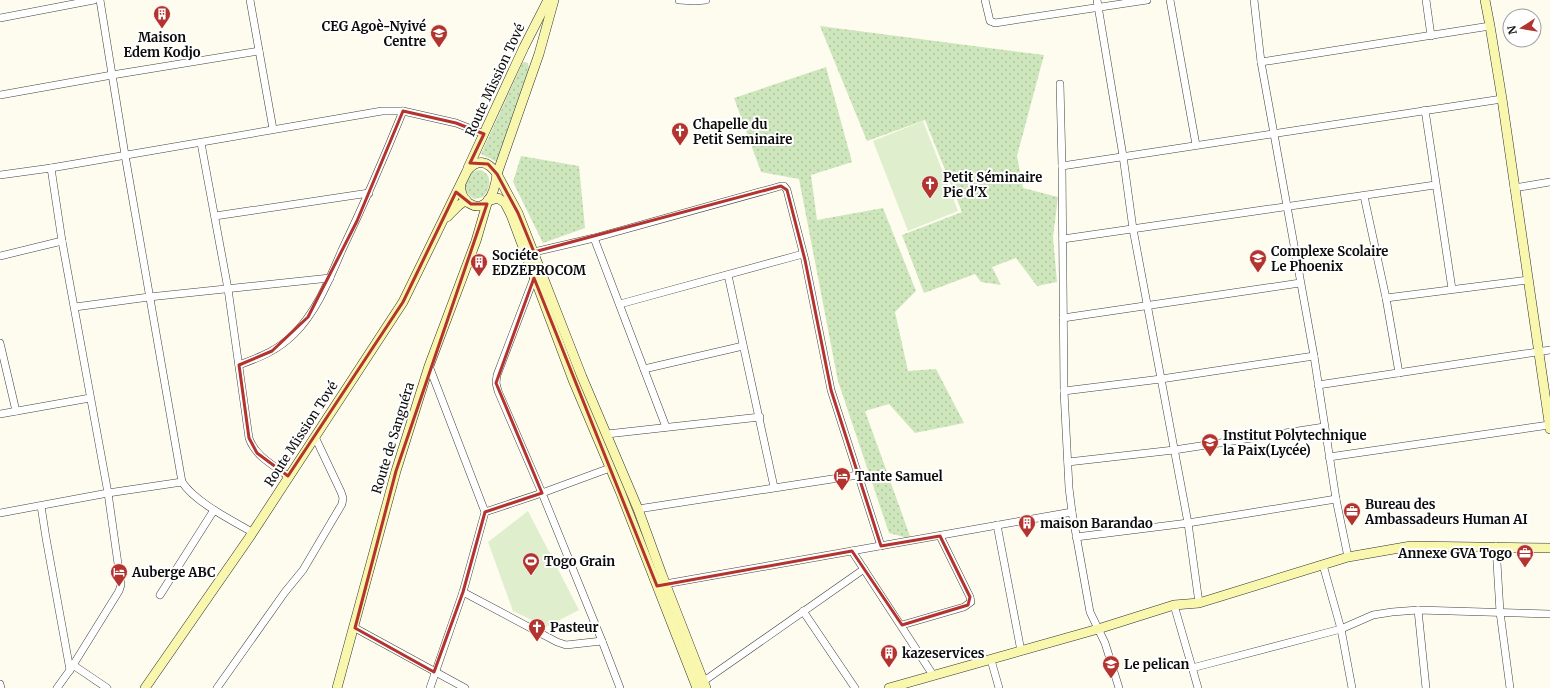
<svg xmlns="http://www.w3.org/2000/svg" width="1550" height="688" viewBox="0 0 1550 688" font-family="Merriweather,serif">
<defs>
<pattern id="grass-dots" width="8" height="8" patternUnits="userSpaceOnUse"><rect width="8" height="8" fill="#cee6bb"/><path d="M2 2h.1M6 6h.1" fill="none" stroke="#b0c4a0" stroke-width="1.8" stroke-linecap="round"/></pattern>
</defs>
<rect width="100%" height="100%" fill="#fefcef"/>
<g fill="url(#grass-dots)">
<polygon points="820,26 1044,55 1017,156 1023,188 1058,197 1053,237 1057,282 1037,286 1016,258 992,267 1001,285 981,282 975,274 924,293 902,235 962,212 925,120 867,141"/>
<polygon points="523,62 528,63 529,68 497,162 481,154"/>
<polygon points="826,67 852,162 811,175 817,220 883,208 916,291 895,312 908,371 936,369 964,423 915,433 889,404 865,411 911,539 889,533 838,381 799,179 761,172 734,98"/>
<polygon points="521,156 579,166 585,228 543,243 513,182"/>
<path d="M480,170C493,174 491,188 483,197L474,199L466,192C464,182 469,171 480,170Z"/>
</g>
<g fill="#dfeecc">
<polygon points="923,121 958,211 908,231 873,141"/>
<polygon points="528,511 579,610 546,627 513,611 488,542"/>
</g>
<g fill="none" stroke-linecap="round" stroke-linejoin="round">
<g stroke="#404040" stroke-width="8">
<g id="street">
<path d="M100,0L125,155L182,482C195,502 231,520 252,532"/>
<polyline points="250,0 273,129"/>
<polyline points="679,0 695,1 706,0"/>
<polyline points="985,0 990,21 995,23 1147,0"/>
<polyline points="1097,0 1123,156 1133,229 1188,523 1199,603"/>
<polyline points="1170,0 1196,145"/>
<polyline points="1254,0 1261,62 1274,134 1314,356 1336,499 1348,557"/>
<polyline points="1426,0 1431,36"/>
<polyline points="0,18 94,0"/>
<polyline points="1261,62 1490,26"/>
<polyline points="1060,84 1062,166"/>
<polyline points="0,95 112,75 259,51"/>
<polyline points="1425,110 1452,289"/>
<path d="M201,143L228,289L249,438C255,456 273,465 288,476"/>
<polyline points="51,168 62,241 108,493 121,585 119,591 70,670 57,688"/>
<polyline points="0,175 51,168 382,111 403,111 456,123 484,134"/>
<polyline points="1514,188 1550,182"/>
<polyline points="1364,196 1386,298 1399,373"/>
<polyline points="215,216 369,193"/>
<polyline points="594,238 666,427"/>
<polyline points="1063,239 1435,185"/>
<polyline points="534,252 594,238 781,186 784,186 787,190 805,260 831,390 881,546"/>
<polyline points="0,256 62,241"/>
<polyline points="728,275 774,487"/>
<polyline points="1386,298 1528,280"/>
<polyline points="620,304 803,254"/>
<polyline points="75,307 149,297 330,278"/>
<polyline points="1063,318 1300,283"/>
<polyline points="0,343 16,411"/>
<path d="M239,365C260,357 277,351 294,334C317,311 329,280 342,250C364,204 384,158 403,111"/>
<polyline points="429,366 485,512 463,592 430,688"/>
<polyline points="644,369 743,346"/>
<polyline points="1318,385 1550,350"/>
<polyline points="1064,391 1161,379 1314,356"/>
<polyline points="0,414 90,398"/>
<polyline points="607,434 760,417"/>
<polyline points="1329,457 1549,425"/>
<polyline points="1068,462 1174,450 1324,427"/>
<polyline points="610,468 542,493 602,641 620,688"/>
<polyline points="41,506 46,538 70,670"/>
<polyline points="638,509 858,475"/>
<polyline points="485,512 542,493 498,391 496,383 497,375 534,278"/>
<polyline points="0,513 108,493 182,482"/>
<polyline points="997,525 1021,651"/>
<polyline points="1076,537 1188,523 1336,499"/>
<polyline points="1496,546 1500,612 1510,688"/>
<polyline points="852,551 933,675"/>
<polyline points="1323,565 1341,629 1352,688"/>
<polyline points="665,584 1072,512"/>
<polyline points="463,592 557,642 566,645 602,641"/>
<polyline points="160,595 214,510"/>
<polyline points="1174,605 1198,688"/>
<polyline points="1418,610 1426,688"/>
<polyline points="803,611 855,688"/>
<polyline points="902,625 964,607 971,602 970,597 940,536"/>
<polyline points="355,628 465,688"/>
<polyline points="991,660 999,688"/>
<polyline points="73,665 107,688"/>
<polyline points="1192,668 1341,629 1373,615 1392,612 1418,610 1550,614"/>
<polyline points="704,681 864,569"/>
<polyline points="0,684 1,688"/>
<polyline points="217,688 285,592 303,570 342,504 343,498 341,492 315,437"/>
<polyline points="1119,688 1105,643 1090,612 1072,512 1069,488 1064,391 1062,166 1502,99"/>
</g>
</g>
<g stroke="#2f2f2f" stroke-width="10">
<g id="secondary">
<polyline points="1485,0 1490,26 1502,99 1550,429"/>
<polyline points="468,168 524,47 548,0"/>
<polyline points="497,174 518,213 582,377 638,509 662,575 706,688"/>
<polyline points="497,174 539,54 554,0"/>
<polyline points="488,201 498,198 505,203 511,215 573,380 620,491 697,688"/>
<polyline points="447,217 458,206 466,200 467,202"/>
<path d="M145,688L249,538L403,302L467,171C478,158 488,161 497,174C496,183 494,193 488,201C477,214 458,200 461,184"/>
<polyline points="337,688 396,471 429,366 476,241 488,200"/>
<polyline points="889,688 1098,629 1174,605 1199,603 1348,557 1411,546 1550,548"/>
</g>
</g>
<use href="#street" stroke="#fff" stroke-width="7"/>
<use href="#secondary" stroke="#f9f7ae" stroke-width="9"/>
</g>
<path fill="none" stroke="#b3332f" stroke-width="3" stroke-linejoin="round" d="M403,111L456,123L484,134L470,163L488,164L497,174L518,213L534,252L781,186L787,190L805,260L831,390L881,546L940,536L970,597L968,605L902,625L852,551L657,586L534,278L496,383L542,493L485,512L463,592L434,672L355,628L396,471L487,204H471L456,192L403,302L288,476L257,453L249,438L239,365L272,351L308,317L357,221Z"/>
<defs>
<g id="building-pin" transform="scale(0.9)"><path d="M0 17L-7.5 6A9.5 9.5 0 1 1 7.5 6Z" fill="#b3332f" stroke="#fff"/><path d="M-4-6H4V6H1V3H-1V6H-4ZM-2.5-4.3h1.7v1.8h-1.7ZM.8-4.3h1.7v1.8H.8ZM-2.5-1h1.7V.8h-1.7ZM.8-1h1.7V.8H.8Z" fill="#fff"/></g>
<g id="school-pin" transform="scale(0.9)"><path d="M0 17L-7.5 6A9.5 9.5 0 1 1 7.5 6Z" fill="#b3332f" stroke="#fff"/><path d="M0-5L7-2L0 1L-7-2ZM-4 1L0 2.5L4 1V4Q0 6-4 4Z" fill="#fff"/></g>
<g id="church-pin" transform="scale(0.9)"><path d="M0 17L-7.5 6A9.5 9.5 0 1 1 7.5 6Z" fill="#b3332f" stroke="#fff"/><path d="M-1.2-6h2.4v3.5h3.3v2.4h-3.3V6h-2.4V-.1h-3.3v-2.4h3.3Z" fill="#fff"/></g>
<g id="hotel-pin" transform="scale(0.9)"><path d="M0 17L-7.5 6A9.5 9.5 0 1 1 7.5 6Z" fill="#b3332f" stroke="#fff"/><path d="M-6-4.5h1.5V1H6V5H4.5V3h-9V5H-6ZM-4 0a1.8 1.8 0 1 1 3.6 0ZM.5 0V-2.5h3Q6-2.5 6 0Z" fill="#fff"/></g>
<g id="office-pin" transform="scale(0.9)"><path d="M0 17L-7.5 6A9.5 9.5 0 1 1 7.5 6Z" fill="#b3332f" stroke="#fff"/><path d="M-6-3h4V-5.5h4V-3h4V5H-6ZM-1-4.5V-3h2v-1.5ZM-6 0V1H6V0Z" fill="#fff"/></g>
<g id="stadium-pin" transform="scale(0.9)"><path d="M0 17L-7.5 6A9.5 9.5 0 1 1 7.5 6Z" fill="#b3332f" stroke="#fff"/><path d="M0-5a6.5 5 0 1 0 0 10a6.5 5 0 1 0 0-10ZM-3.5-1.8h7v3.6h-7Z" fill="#fff"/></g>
</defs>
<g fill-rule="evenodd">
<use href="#building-pin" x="162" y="14"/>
<use href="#school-pin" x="439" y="33"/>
<use href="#church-pin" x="680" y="131"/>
<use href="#church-pin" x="930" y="184"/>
<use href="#school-pin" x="1258" y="258"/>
<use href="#building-pin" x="479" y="262"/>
<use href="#school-pin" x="1210" y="442"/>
<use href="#hotel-pin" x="842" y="476"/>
<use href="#office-pin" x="1352" y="511"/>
<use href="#building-pin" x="1027" y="523"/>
<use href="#office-pin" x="1525" y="553"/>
<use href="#stadium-pin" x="531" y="561"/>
<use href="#hotel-pin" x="119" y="572"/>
<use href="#church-pin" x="537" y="627"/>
<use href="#building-pin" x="889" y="653"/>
<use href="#school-pin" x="1111" y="664"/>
</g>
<g text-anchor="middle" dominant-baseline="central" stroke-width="4" stroke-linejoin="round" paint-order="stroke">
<g font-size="13" font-weight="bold" fill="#0d0d0d" stroke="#fff" text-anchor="start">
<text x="426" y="26" text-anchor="end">CEG Agoè-Nyivé<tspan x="426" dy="15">Centre</tspan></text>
<text x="162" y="37" text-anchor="middle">Maison<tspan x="162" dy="15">Edem Kodjo</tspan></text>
<text x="693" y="124">Chapelle du<tspan x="693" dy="15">Petit Seminaire</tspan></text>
<text x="943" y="177">Petit Séminaire<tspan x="943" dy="15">Pie d'X</tspan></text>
<text x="1271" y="251">Complexe Scolaire<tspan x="1271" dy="15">Le Phoenix</tspan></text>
<text x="492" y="255">Sociéte<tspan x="492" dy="15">EDZEPROCOM</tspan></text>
<text x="1223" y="435">Institut Polytechnique<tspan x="1223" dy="15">la Paix(Lycée)</tspan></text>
<text x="855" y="476">Tante Samuel</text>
<text x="1365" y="504">Bureau des<tspan x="1365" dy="15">Ambassadeurs Human AI</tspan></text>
<text x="1040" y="523">maison Barandao</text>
<text x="1512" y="553" text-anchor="end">Annexe GVA Togo</text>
<text x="544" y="561">Togo Grain</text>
<text x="132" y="572">Auberge ABC</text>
<text x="550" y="627">Pasteur</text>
<text x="902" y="653">kazeservices</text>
<text x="1124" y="664">Le pelican</text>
</g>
<g font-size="13" fill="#0d0d0d" stroke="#fff">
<text transform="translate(495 80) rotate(-65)">Route Mission Tové</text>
<text transform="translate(301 434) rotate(-57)">Route Mission Tové</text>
<text transform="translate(393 438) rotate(-73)">Route de Sanguéra</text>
</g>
</g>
<g transform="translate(1522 28) rotate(258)"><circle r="19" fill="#ffffff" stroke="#9e9e9e"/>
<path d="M0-3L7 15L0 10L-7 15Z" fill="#b3332f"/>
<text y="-6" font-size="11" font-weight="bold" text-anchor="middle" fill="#0d0d0d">N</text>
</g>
</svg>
